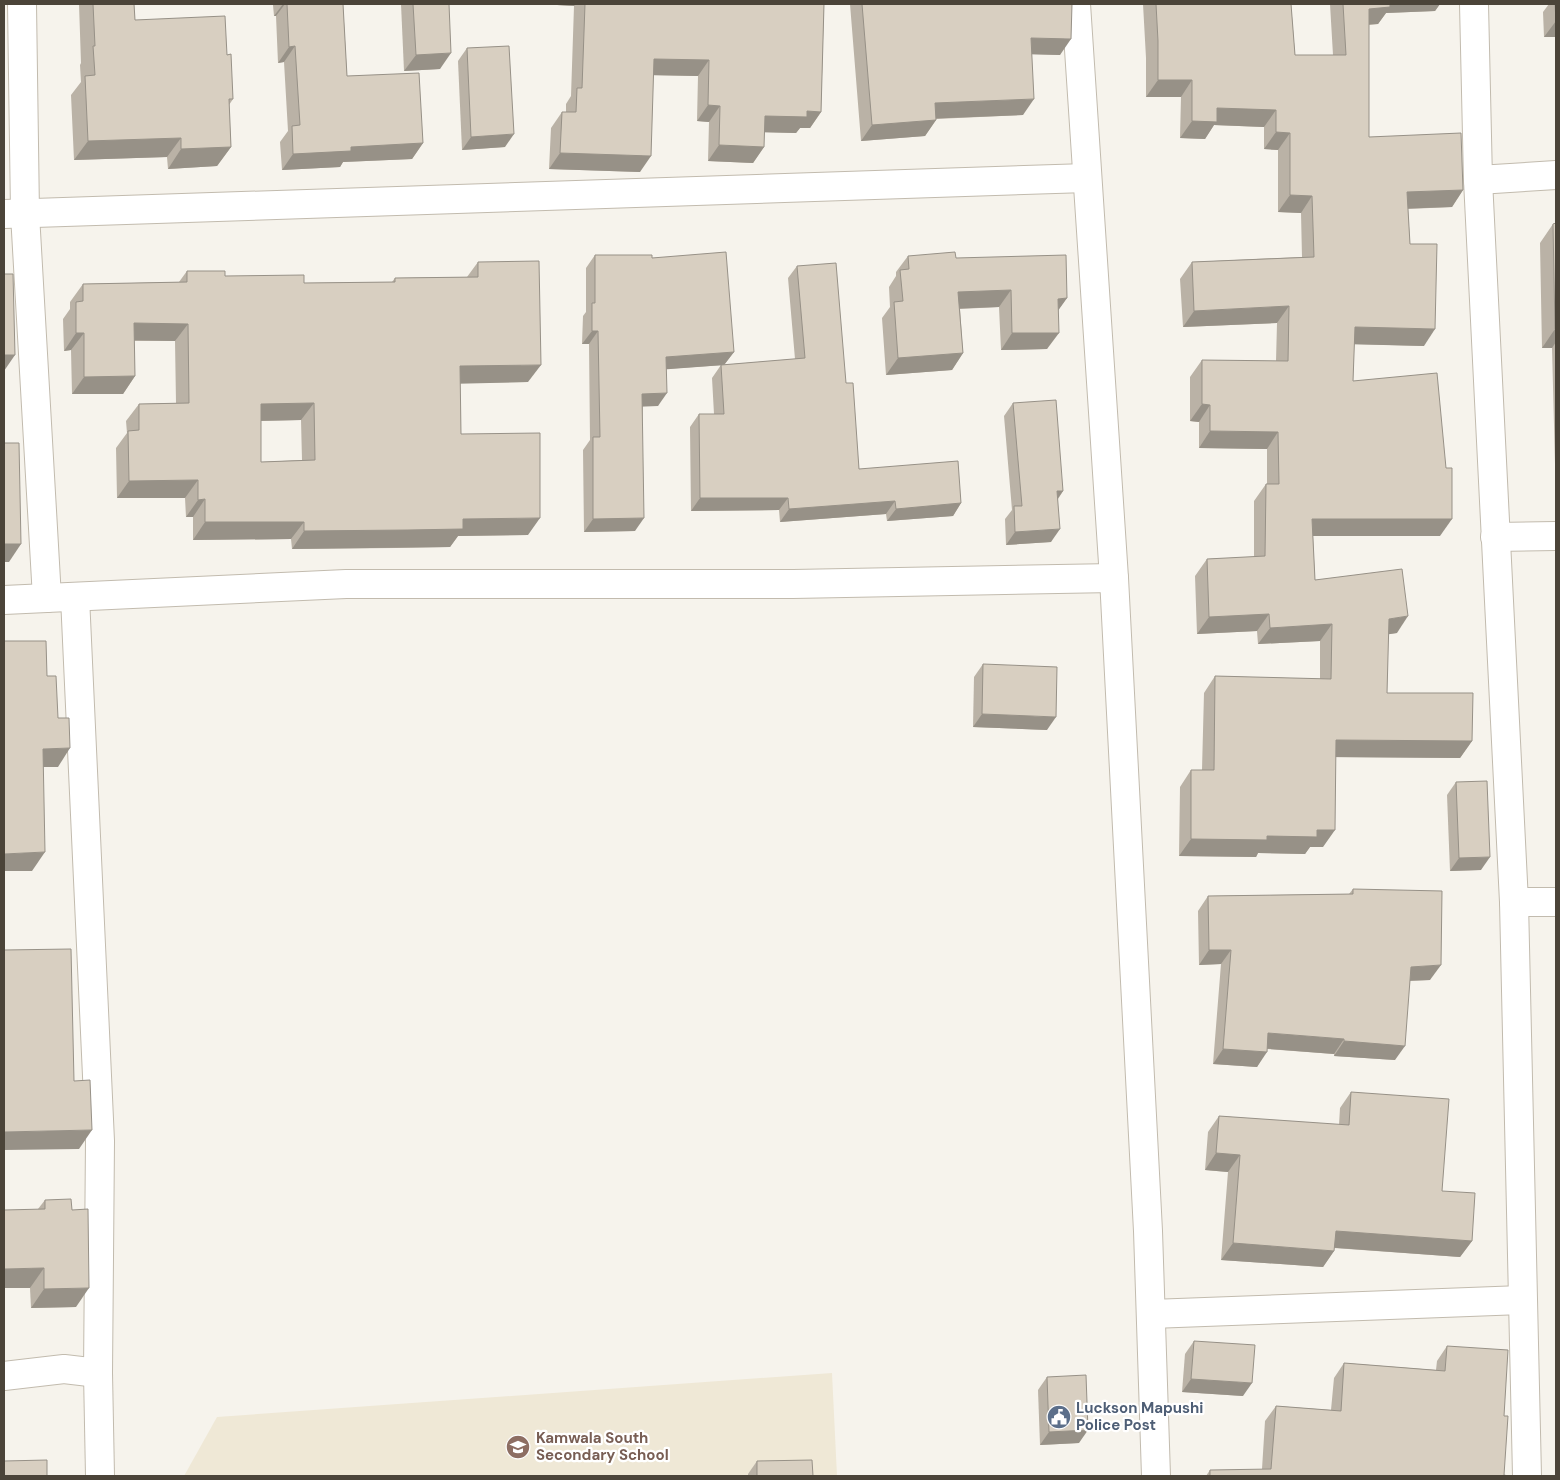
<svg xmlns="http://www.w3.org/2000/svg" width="1560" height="1480" viewBox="0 0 1560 1480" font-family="'DM Sans',sans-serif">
<rect width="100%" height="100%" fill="#f6f3ec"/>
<polygon fill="#efe8d6" points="832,1373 837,1476 184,1476 217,1417"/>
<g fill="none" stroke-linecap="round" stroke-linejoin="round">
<g stroke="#c2bbae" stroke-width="30">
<g id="minor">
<polyline points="22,4 25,214 47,598"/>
<polyline points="1076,4 1114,578 1148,1231 1156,1476"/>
<polyline points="1474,4 1478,180 1514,902 1527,1476"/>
<polyline points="1478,180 1556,175"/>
<polyline points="4,214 1087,178"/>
<polyline points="1495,537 1556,536"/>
<polyline points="4,600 346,584 793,584 1114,578"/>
<polyline points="1514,902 1556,902"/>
<polyline points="1151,1314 1522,1300"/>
<polyline points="98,1373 100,1476"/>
<polyline points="4,1376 64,1369 98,1373 100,1141 75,597"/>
</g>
</g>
<use href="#minor" stroke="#fff" stroke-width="28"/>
</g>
<g fill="#bab2a6" fill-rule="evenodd">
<polygon points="79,4 134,4 135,20 227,55 233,99 229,105 231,147 217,166 168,169 167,157 74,160 71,95 81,82 80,65 81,63"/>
<polygon points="264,4 343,4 347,76 423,143 412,159 343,162 340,167 282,170 280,142 288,131 284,62 278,63 276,16 274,16 273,5 264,5"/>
<polygon points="401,4 449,4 440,69 404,71"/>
<polygon points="557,4 824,4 821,112 810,128 800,128 796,133 764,132 764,147 753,163 708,161 709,122 697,121 698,76 653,75 640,172 549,169 551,128 562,112 566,112 566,104 571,96 574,6 557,5"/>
<polygon points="850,4 1072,4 1060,55 1032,54 1023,115 936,119 936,120 925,136 861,141"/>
<polygon points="1143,4 1291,4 1295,55 1333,55 1330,4 1440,4 1435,11 1386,13 1378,24 1369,25 1369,137 1463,190 1452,207 1408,209 1410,244 1424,346 1354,344 1353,381 1440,536 1313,536 1315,580 1397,633 1388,634 1387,693 1472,741 1460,758 1335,757 1323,847 1310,847 1305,854 1258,853 1256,857 1179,856 1180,787 1191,770 1202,770 1204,693 1215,676 1320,679 1320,641 1258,644 1257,631 1197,634 1195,576 1207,559 1254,557 1254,501 1266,484 1267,484 1267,449 1199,448 1199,422 1190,421 1190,377 1202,360 1276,361 1277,323 1183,327 1180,279 1192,262 1302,257 1301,213 1278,212 1278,150 1264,149 1264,127 1214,125 1205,139 1180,138 1181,97 1146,97 1146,58"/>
<polygon points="1549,4 1556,4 1556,69 1555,37 1544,37 1543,12"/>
<polygon points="467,48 505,147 462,150 458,61"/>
<polygon points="1556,223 1556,464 1555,464 1552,348 1542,348 1540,243 1553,224"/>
<polygon points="595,255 652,258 734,352 724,365 666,369 658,406 643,406 635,531 584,532 583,450 590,440 589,344 582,344 583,316 586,312 586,268"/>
<polygon points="908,256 956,258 1067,298 1058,310 1047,349 1001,350 999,307 960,309 963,353 952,370 886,375 882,318 890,307 889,287 896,276 896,272"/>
<path d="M478,262L528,382L460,383L461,434L528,535L458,536L450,547L396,548L292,549L291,539L193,540V517H186L185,498H117L116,448L127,433L126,421L139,404L176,403L175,341H134L135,376L123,394H72L71,350L64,351L63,319L70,309V302L83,284L179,282L187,271L225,276L304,283L392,282L395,278L467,277ZM301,420L302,460L261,462V421Z"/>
<polygon points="797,266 846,383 859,469 961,503 953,516 887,521 886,514 780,522 779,510 691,511 690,427 699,414 714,414 712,378 721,365 795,359 788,278"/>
<polygon points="1013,403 1063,491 1058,499 1051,542 1006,545 1005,519 1012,510 1004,416"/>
<polygon points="983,664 1047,730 973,727 974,677"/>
<polygon points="1456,782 1481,870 1450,871 1447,795"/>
<polygon points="1353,889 1430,980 1410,981 1395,1060 1334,1056 1334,1054 1267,1049 1257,1067 1213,1064 1221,964 1199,965 1198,911 1208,896 1349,894"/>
<polygon points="1351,1092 1442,1191 1472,1241 1460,1257 1334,1248 1334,1251 1323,1267 1221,1260 1228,1172 1205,1170 1208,1132 1219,1116 1339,1125 1340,1108"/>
<polygon points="45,1200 76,1307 31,1308 30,1288 38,1209"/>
<polygon points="1194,1341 1243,1396 1182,1392 1185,1354"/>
<polygon points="1447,1346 1504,1416 1504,1475 1262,1469 1265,1421 1276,1406 1331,1410 1334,1378 1344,1363 1436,1370 1437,1361"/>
<polygon points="1047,1377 1079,1443 1040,1445 1038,1390"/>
<polygon points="757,1461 813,1476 748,1476 748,1474"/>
<polygon points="1210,1470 1210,1476 1206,1476"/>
</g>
<g fill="#979187">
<polygon points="265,4 274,4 273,5 264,5"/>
<polygon points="283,4 285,4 276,16 274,16"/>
<polygon points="558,4 576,4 574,6 557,5"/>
<polygon points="1385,4 1440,4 1435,11 1386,13 1378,24 1357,25 1369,9"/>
<polygon points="1556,21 1556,35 1555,37 1544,37"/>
<polygon points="1031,38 1071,39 1060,55 1019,54"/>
<polygon points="295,46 284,62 278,63 289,47"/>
<polygon points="451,53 440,69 404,71 416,55"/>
<polygon points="654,59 709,60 698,76 643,75"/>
<polygon points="1158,80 1192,80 1181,97 1146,97"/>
<polygon points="1034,99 1023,115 923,119 935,103"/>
<polygon points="708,105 720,106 709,122 697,121"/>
<polygon points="1217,108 1276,110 1264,127 1214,125 1205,139 1180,138 1192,121"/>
<polygon points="807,111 821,112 810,128 800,128 796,133 754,132 765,116"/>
<polygon points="936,120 925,136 861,141 872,125"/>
<polygon points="1276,132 1290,133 1278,150 1264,149"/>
<polygon points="514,134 505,147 462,150 471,137"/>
<polygon points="181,138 167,157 74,160 88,141"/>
<polygon points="423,143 412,159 343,162 340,167 282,170 293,154 351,147"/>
<polygon points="719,145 764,147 753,163 708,161"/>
<polygon points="231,147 217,166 168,169 181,149"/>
<polygon points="560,153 651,156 640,172 549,169"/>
<polygon points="1463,190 1452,207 1395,209 1407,192"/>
<polygon points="1290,195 1312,196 1301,213 1278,212"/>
<polygon points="1011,290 999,307 947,309 958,292"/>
<polygon points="1067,298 1055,315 1058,299"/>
<polygon points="1289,306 1277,323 1183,327 1194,311"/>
<polygon points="134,323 188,324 175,341 122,340"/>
<polygon points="1355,327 1435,329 1424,346 1343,344"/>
<polygon points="1555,329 1556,329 1556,342 1552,348 1542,348"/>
<polygon points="592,331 598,331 589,344 582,344"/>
<polygon points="76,333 84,333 71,350 64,351"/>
<polygon points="1012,333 1059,333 1047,349 1001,350"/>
<polygon points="734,352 724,365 657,370 666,357"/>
<polygon points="963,353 952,370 886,375 898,358"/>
<polygon points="4,355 15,355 4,371"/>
<polygon points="541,365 528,382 448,384 460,366"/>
<polygon points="135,376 123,394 72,394 84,377"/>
<polygon points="667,393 658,406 633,407 642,394"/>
<polygon points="314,403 301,420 248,421 261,404"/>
<polygon points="1202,404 1210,405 1199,422 1190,421"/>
<polygon points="1210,431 1278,432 1267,449 1199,448"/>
<polygon points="198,480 185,498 117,498 129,481"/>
<polygon points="1057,491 1063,491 1054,504"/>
<polygon points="700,498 788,498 779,510 691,511"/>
<polygon points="205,499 193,517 186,517 198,500"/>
<polygon points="895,501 886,514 780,522 789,509"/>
<polygon points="961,503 953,516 887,521 896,509"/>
<polygon points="540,518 528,535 458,536 450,547 292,549 304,531 463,519"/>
<polygon points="644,518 635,531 584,532 593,519"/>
<polygon points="1312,519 1452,519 1440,536 1300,536"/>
<polygon points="205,522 304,522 291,539 193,540"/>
<polygon points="1060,529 1051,542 1006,545 1015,532"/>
<polygon points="4,544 21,544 9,562 4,562"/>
<polygon points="1269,614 1257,631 1197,634 1209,617"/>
<polygon points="1408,616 1397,633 1377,636 1389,619"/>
<polygon points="1332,624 1320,641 1258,644 1270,628"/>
<polygon points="982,714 1056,717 1047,730 973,727"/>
<polygon points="1336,740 1472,741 1460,758 1324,757"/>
<polygon points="70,748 58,767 30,767 43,749"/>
<polygon points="1317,830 1335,830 1323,847 1310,847 1305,854 1258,853 1256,857 1179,856 1191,839 1267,836"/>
<polygon points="45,852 32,871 4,871 4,854"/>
<polygon points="1490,857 1481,870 1450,871 1459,858"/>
<polygon points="1209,950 1231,950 1221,964 1199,965"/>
<polygon points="1441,965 1430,980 1401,981 1411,967"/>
<polygon points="1268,1033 1344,1039 1334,1054 1258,1048"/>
<polygon points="1344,1041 1405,1046 1395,1060 1334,1056"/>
<polygon points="1223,1049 1267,1052 1257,1067 1213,1064"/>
<polygon points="92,1130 79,1149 4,1150 4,1132"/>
<polygon points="1216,1153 1240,1155 1228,1172 1205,1170"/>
<polygon points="1336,1231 1472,1241 1460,1257 1324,1247"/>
<polygon points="1233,1243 1334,1251 1323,1267 1221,1260"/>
<polygon points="44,1268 30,1288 4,1288 4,1269"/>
<polygon points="89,1288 76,1307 31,1308 44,1289"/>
<polygon points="1191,1379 1252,1383 1243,1396 1182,1392"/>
<polygon points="1088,1430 1079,1443 1040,1445 1049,1432"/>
</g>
<g fill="#d8cfc1" stroke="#979187" fill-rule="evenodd">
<polygon points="93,4 134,4 135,20 225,16 227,55 231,54 233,99 229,99 231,147 181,149 181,138 88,141 85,76 95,75 93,46 95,46"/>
<polygon points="287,4 343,4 347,76 419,73 423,143 351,147 351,151 293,154 292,126 300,125 295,46 289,47"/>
<polygon points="413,4 449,4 451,53 416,55"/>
<polygon points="585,4 824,4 821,112 807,111 807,117 765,116 764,147 719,145 720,106 708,105 709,60 654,59 651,156 560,153 562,112 576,112 577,88 582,88"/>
<polygon points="862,4 1072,4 1071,39 1031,38 1034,99 935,103 936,120 872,125"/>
<polygon points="1156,4 1291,4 1295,55 1346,55 1343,4 1390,4 1390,7 1369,9 1369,137 1461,133 1463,190 1407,192 1410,244 1437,244 1435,329 1355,327 1353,381 1437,373 1446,468 1452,468 1452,519 1312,519 1315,580 1402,569 1408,616 1389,619 1387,693 1473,693 1472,741 1336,740 1335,830 1317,830 1317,837 1267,836 1267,840 1191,839 1191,770 1214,770 1215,676 1331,679 1332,624 1270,628 1269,614 1209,617 1207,559 1265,556 1266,484 1279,484 1278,432 1210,431 1210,405 1202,404 1202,360 1288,361 1289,306 1194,311 1192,262 1314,257 1312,196 1290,195 1290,133 1276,132 1276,110 1217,108 1217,122 1192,121 1192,80 1158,80 1158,41"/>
<polygon points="1555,4 1556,4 1556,21"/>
<polygon points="509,46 514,134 471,137 467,48"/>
<polygon points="1556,223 1556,329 1555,329 1553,224"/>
<polygon points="726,252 734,352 666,357 667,393 642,394 644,518 593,519 593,437 600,437 598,331 592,331 592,303 595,303 595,255 652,255 652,258"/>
<polygon points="955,252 956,258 1066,255 1067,298 1058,299 1059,333 1012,333 1011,290 958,292 963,353 898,358 894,302 903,301 900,270 909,269 908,256"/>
<path d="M539,261L541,365L460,366L461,434L540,433V518L463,519V529L408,530L304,531V522H205V499L198,500V480L129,481L128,431L139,430V404L189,403L188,324L134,323L135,376L84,377V333H76V302L83,301V284L187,282V271H225V276L304,275V283L395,282V278L478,277V262ZM314,403L315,460L261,462V404Z"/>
<polygon points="836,263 846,383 853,383 859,469 958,461 961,503 896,509 895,501 789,509 788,498 700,498 699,414 724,414 721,365 805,358 797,266"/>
<polygon points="4,274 13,274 15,355 4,355"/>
<polygon points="1056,400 1063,491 1057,491 1060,529 1015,532 1014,506 1022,506 1013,403"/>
<polygon points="4,443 19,443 21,544 4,544"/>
<polygon points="4,641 46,641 47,676 56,676 58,718 69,718 70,748 43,749 45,852 4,854"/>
<polygon points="983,664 1057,667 1056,717 982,714"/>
<polygon points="1487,781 1490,857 1459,858 1456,782"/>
<polygon points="1353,889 1442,891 1441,965 1411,967 1405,1046 1344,1041 1344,1039 1268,1033 1267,1052 1223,1049 1231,950 1209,950 1208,896 1353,894"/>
<polygon points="71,949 74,1081 90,1080 92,1130 4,1132 4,950"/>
<polygon points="1351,1092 1449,1099 1442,1191 1475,1193 1472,1241 1336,1231 1334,1251 1233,1243 1240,1155 1216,1153 1219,1116 1349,1125"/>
<polygon points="71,1199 72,1210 88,1209 89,1288 44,1289 44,1268 4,1269 4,1210 45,1209 45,1200"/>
<polygon points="1194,1341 1255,1345 1252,1383 1191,1379"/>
<polygon points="1447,1346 1508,1350 1504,1416 1508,1416 1504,1475 1508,1476 1210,1476 1210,1470 1271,1469 1276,1406 1341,1411 1344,1363 1445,1371"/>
<polygon points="1086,1375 1088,1430 1049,1432 1047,1377"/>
<polygon points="47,1460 47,1476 4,1476 4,1461"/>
<polygon points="812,1460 813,1476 757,1476 757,1461"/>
</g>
<defs>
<g id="civic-disc" transform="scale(1.25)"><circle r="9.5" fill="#5c6f8a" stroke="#fff"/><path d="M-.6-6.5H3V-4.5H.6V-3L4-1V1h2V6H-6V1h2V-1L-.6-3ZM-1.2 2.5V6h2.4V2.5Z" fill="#fff"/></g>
<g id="school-disc" transform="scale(1.25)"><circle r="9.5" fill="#8d6e63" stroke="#fff"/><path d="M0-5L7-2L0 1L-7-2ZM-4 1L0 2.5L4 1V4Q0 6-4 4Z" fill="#fff"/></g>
</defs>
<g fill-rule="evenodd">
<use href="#civic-disc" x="1059" y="1417"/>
<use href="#school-disc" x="518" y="1447"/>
</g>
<g text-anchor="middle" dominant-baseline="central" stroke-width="4.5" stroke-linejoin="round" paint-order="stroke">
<g font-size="15" font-weight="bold" fill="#4e5e75" stroke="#fff" text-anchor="start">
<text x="1076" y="1408">Luckson Mapushi<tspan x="1076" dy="17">Police Post</tspan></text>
</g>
<g font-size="15" font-weight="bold" fill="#785e54" stroke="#fff" text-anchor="start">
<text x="536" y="1438">Kamwala South<tspan x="536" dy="17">Secondary School</tspan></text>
</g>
</g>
<rect width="1560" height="1480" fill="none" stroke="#4b4439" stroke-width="10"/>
</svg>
